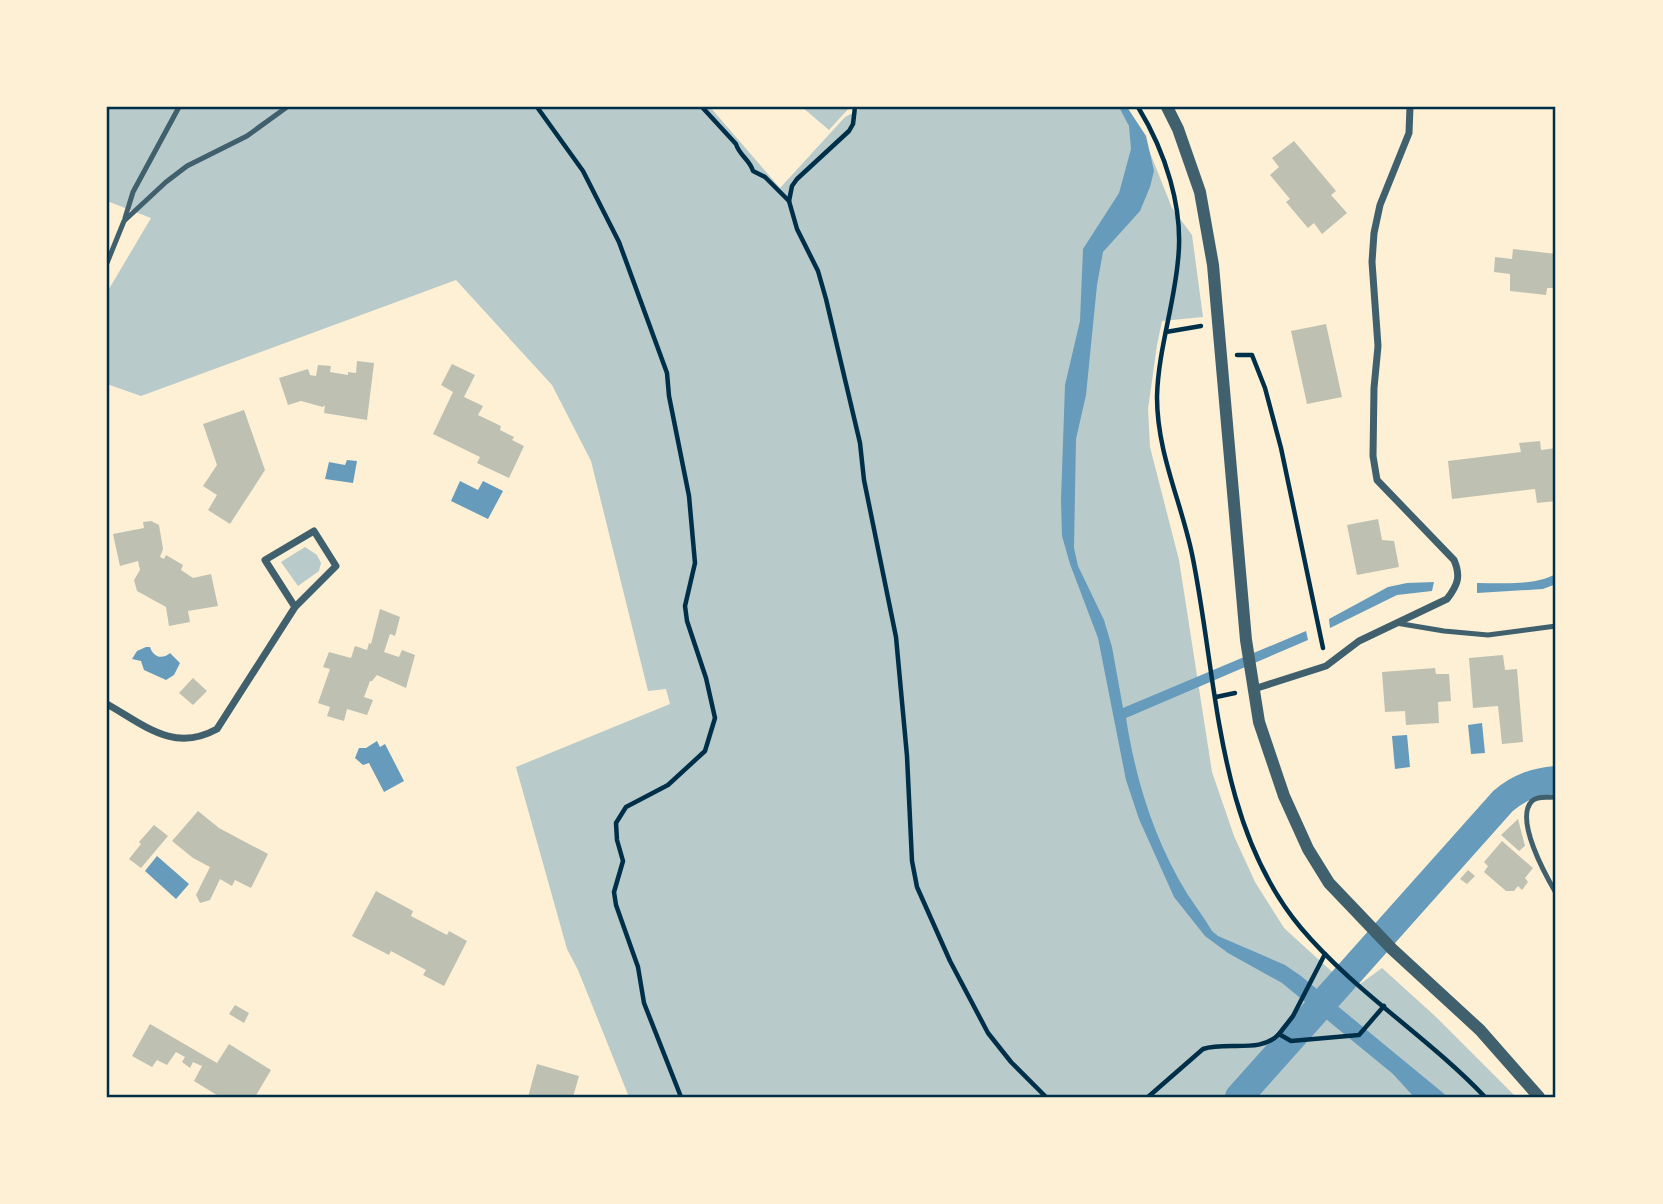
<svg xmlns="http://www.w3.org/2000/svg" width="1663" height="1204" viewBox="0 0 1663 1204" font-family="'Space Grotesk',sans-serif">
<rect width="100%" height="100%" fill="#fdf0d5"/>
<g fill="#b9caca">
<polygon points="107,107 710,107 780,188 845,117 864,107 1126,107 1141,130 1172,208 1192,235 1203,317 1162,321 1157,345 1148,409 1150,447 1179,560 1212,772 1234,836 1255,882 1284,928 1352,990 1382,968 1435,1016 1516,1097 629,1097 578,970 567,949 516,767 670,704 666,689 648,691 591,461 552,385 456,280 141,396 107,384 107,301 109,289 151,218 107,201"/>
<polygon points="802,107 850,107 829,130"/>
<polygon points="305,547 317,555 321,563 319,571 298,586 281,562"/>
</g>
<g fill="#669bbc">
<path d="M1119,107H1127L1146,136L1154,171L1150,187L1140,211L1103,252L1097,285L1086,395L1076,439L1074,548L1078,566L1104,620L1112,647L1123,708L1306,631L1308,640L1126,718C1136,781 1154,840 1188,895C1196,907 1205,919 1212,931L1218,936L1285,965L1301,976L1448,1097H1414L1393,1074L1282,983L1228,953L1205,936L1174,897L1139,819L1126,780L1098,638L1070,564L1062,536L1061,500L1065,385L1080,321L1083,249L1119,193L1131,149L1129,126Z"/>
<polygon points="347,460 357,461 353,483 325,479 329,462 345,465"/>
<polygon points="460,481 478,490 483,481 503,491 488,519 451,501"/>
<path d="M1556,574V584L1543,589L1477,593V583C1503,583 1533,586 1556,574Z"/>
<polygon points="1434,582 1432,591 1397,595 1330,628 1329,619 1388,587 1407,583"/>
<path d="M146,647H150C153,657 162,660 170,653L180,663L174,675L166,680L144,670L141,661L132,659L137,651Z"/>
<polygon points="1482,723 1485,753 1471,754 1468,725"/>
<polygon points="1407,735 1410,767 1395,769 1392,736"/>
<polygon points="377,741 380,747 385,744 404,781 384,792 369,763 363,765 355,758 359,748 366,748"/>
<polygon points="157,856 189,884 176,899 145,871"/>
</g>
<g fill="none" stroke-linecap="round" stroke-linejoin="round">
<path stroke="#669bbc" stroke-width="28" d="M1239,1097L1503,801C1519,787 1535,782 1556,780"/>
</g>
<g fill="#bec0b2">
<polygon points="1294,141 1336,191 1331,195 1347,213 1322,234 1314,223 1308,228 1286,202 1290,199 1270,175 1279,167 1272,158"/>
<polygon points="1513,249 1556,254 1556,288 1547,288 1546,295 1510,291 1510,274 1494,272 1495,257 1512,259"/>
<polygon points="1326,324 1342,397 1307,404 1291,331"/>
<polygon points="357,361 374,363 367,420 324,413 325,405 323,407 301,401 288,405 279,378 308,369 310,375 316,376 318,365 331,366 330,372 348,375 348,372 356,373"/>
<polygon points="452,364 475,375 464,397 483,406 478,415 501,426 500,430 514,437 512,440 524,446 509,478 477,463 480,457 433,434 453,392 441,385"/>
<polygon points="244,410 265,470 230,524 208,510 217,495 203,486 217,465 203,424"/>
<polygon points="1540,441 1541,450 1556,448 1556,501 1537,503 1535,489 1452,499 1448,461 1521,452 1519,443"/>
<polygon points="1378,519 1382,540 1394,541 1399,567 1357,575 1347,525"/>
<polygon points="151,521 159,525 163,549 160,557 164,559 166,555 183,565 181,570 193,578 211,574 218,606 188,611 190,622 169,626 166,607 137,591 134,580 140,570 138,561 120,566 113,534 144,528 143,522"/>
<polygon points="380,609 400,617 395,636 390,634 384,652 399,657 402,650 415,655 406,688 377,675 372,681 370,681 364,697 373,700 367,715 347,709 344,721 327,716 330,707 318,703 330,669 323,667 329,652 351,658 355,646 367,650 369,643 371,644"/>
<polygon points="1503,655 1505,670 1517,669 1523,742 1502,744 1498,706 1473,708 1469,658"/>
<polygon points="1435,668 1436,674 1449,674 1451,701 1438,702 1439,723 1406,725 1405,711 1385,712 1382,672"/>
<polygon points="193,678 207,691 193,705 179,693"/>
<polygon points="198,811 219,828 268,854 251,888 235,880 232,886 220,879 210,900 200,903 196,895 210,867 193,858 172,841"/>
<polygon points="1518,819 1525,846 1519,851 1501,835"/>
<polygon points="154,825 168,836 141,868 129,859 141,844 139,842"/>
<polygon points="1502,841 1533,868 1525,878 1528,882 1522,890 1518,886 1514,891 1506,891 1484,872 1488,866 1484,862"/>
<polygon points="1468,870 1475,876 1467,884 1460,879"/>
<polygon points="376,891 413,911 411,916 447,935 449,931 467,941 444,986 423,975 426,970 391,951 389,955 352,936"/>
<polygon points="235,1005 249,1013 244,1023 229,1014"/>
<polygon points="150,1024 217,1063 229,1044 271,1070 255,1097 220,1097 194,1081 202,1066 193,1062 190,1068 182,1062 185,1057 176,1052 167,1065 157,1060 152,1067 132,1056"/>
<polygon points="537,1064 579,1076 573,1097 528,1097"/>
</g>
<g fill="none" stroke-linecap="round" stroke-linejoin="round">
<g stroke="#003049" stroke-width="4.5">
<polyline points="537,107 583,171 619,242 667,373 669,396 689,496 695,563 685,606 687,621 706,678 715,718 705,751 668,785 626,807 616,823 617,840 623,861 614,892 616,905 638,967 644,1003 681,1097"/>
<path d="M702,107L736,144C739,155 750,160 753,171L765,177L789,201"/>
<polyline points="855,107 853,124 849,131 797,179 792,186 789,201 797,229 818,271 826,299 860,443 864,480 896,637 907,756 912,861 917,887 950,961 988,1033 1011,1062 1046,1097"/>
<path d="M1138,107C1165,151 1184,208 1178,260C1174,306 1158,351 1157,397C1157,453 1181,501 1192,554C1218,680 1215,825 1301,928C1355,992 1428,1037 1485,1097"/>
<polyline points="1166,332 1201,326"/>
<polyline points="1237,355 1252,355 1265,388 1281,448 1323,648"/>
<polyline points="1216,697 1235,693"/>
<polyline points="1279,1034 1293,1016 1325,954"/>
<path d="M1148,1097L1203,1049C1227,1041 1261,1054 1279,1034L1291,1041L1359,1035L1384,1006"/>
</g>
<g stroke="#3f606c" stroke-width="5">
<polyline points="125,218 133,192 179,107"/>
<polyline points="107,263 124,221 166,182 187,166 247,136 287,107"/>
<polyline points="1396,623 1444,631 1488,635 1556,626"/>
<path d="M1553,797C1546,798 1537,796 1532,801C1514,819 1546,876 1556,893"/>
</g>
<g stroke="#3f606c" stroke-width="7">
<path d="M1254,689L1326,666L1359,641L1447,599C1458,585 1461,576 1454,560L1377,480L1373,456L1374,388L1378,346L1372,262L1374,233L1380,205L1409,133L1410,107"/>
<path d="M107,704C144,725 174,753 217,729L295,607L336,566L314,531L265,560L295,607"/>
</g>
<polyline stroke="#3f606c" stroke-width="12" points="1167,107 1178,129 1200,192 1213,265 1246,640 1259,722 1284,796 1308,849 1329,883 1392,949 1480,1030 1539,1097"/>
</g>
<rect width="1663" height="1204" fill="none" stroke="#fdf0d5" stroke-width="217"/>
<rect x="108" y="108" width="1446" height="988" fill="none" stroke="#003049" stroke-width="2.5"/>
</svg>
